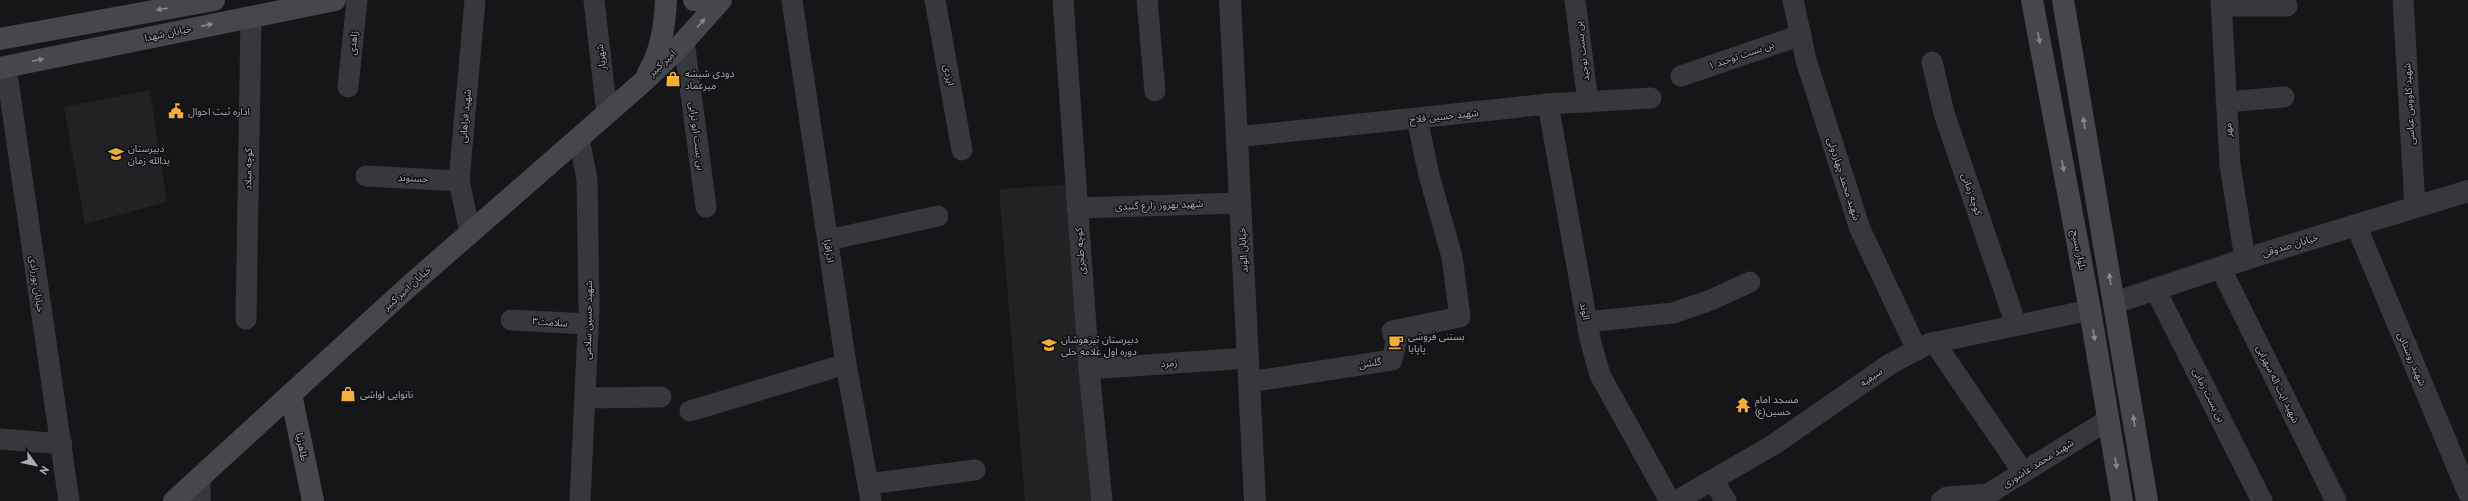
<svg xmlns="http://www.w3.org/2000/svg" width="2468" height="501" viewBox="0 0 2468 501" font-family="'PT Sans','Noto Sans Arabic',sans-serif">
<rect width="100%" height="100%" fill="#161618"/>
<g fill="#222225">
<polygon points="150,90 167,202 85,224 64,107"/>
<polygon points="1076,184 1094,501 1025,501 999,189"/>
</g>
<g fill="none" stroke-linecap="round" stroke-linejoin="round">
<g stroke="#37383d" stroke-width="21">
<polyline points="594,0 607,114"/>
<polyline points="792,0 846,364 871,501"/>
<polyline points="935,0 962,150"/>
<polyline points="1063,0 1089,369 1102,501"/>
<polyline points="1147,0 1155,91"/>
<polyline points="1575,0 1588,102"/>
<polyline points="1793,0 1806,60 1860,229 1917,350"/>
<polyline points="2221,0 2230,165 2245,259"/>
<polyline points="2403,0 2415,207"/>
<polyline points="2221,6 2287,6"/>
<polyline points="684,41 706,207"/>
<polyline points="1932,62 1944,113 2016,325"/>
<polyline points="6,67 69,501"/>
<polyline points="1681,76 1801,35"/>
<polyline points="348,87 357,0"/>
<polyline points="2226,102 2284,97"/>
<polyline points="1548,104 1590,339 1600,375 1670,501"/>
<polyline points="1237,137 1548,104 1651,98"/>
<polyline points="579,139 587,179 589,308 580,501"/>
<polyline points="366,176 459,181"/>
<polyline points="1077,208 1240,203"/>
<polyline points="2356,225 2468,493"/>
<polyline points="470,232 459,181 475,0"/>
<polyline points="828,240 938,216"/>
<polyline points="2220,267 2336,501"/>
<polyline points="2155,289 2262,501"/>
<polyline points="246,319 251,19"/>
<polyline points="511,320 588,324"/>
<polyline points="1587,322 1673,313 1711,300 1750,282"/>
<polyline points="1934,342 2023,472"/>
<polyline points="1089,369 1248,358"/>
<polyline points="1249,382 1392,360 1396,342 1392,331 1460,317 1452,257 1429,175 1417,119"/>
<polyline points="585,398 661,397"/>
<polyline points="690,411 846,364"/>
<polyline points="0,439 62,444"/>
<polyline points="1713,480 1726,501"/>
<polyline points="868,484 975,470"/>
<polyline points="200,501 200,477"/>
<polyline points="1676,501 1773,445 1890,364 1928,344 2090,310"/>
<polyline points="1941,501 1947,497 1988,494 2108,420"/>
</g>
<g stroke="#37383d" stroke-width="22">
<polyline points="1230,0 1255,501"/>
<polyline points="2114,303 2252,257 2468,191"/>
</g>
<g stroke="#45474d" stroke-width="22">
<polyline points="694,0 705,0"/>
<polyline points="2032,0 2090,310 2122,501"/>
<polyline points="2063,0 2147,501"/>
<polyline points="0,39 214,0"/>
<polyline points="0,68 335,0"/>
<path d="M648,73C661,52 665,24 666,0"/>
<polyline points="291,394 313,501"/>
<polyline points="174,501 407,288 644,81 680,46 721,0"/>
</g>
</g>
<defs><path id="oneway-solid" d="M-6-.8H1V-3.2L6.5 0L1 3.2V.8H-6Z"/></defs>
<g fill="#858993">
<use href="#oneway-solid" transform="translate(162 9) rotate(170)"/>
<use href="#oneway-solid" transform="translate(701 23) rotate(-49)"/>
<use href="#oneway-solid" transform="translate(207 25) rotate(-12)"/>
<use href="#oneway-solid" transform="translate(2039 38) rotate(79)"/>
<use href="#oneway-solid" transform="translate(38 60) rotate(-12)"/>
<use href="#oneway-solid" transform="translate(2084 123) rotate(-99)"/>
<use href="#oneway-solid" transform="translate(2063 166) rotate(79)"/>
<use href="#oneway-solid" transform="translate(2110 279) rotate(-99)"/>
<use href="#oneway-solid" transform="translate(2094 335) rotate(80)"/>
<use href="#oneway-solid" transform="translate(2134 421) rotate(-99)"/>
<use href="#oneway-solid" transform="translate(2116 463) rotate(81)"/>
</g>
<defs>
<g id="shop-bare" transform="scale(1.2)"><path d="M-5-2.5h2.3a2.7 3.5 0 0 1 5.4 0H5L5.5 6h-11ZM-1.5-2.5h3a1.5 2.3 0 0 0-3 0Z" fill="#f2b134" stroke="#111113" stroke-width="2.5" paint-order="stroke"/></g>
<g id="civic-bare" transform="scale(1.2)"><path d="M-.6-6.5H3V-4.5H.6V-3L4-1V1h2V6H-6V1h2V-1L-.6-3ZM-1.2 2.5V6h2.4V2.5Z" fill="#f2b134" stroke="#111113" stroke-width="2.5" paint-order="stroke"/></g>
<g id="school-bare" transform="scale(1.2)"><path d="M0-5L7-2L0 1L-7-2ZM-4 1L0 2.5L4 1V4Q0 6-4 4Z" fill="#f2b134" stroke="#111113" stroke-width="2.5" paint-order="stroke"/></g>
<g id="cafe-bare" transform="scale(1.2)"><path d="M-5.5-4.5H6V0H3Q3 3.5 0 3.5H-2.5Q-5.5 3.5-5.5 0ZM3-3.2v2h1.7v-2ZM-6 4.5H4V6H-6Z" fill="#f2b134" stroke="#111113" stroke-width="2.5" paint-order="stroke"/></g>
<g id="temple-bare" transform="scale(1.2)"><path d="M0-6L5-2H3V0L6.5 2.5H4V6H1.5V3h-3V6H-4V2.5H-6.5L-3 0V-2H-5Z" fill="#f2b134" stroke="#111113" stroke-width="2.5" paint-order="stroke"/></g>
</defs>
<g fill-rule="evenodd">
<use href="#shop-bare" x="673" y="79"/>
<use href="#civic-bare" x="176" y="111"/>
<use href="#school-bare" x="116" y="154"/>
<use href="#cafe-bare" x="1396" y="342"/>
<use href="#school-bare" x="1049" y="345"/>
<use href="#shop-bare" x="348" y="394"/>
<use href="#temple-bare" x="1743" y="405"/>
</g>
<g text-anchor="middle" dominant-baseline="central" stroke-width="3" stroke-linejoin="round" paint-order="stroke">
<g font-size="10" fill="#a8adb8" stroke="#111113">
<text transform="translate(168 33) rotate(-12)">خیابان شهدا</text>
<text transform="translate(353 43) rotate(-85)">زاهدی</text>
<text transform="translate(1582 51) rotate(-97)">بن بست توحید</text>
<text transform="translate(1741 55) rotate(-19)">بن بست توحید ۱</text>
<text transform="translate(601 57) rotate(-97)">شهریار</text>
<text transform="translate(662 63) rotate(-43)">امیر کبیر</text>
<text transform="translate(949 75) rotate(79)">ایزدی</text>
<text transform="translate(2409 104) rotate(-93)">شهید کاووس عباسی</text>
<text transform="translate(465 116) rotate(-85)">شهید فراهانی</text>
<text transform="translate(1444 116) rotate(-6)">شهید حسین فلاح</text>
<text transform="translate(2228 130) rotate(-93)">مهر</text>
<text transform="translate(697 136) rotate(83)">بن بست ابو ترابی</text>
<text transform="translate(248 169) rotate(-89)">کوچه میلاد</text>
<text transform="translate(413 178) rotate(3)">حسنوند</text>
<text transform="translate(1844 179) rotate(72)">شهید محمد چهاردولی</text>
<text transform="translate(1972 194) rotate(71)">کوچه زمانی</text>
<text transform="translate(1159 205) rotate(-2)">شهید بهروز زارع گنبدی</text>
<text transform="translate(2290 245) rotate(-17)">خیابان صدوقی</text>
<text transform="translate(1243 250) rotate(-93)">خیابان الوند</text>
<text transform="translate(2079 250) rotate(79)">بلوار بسیج</text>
<text transform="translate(829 251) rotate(81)">اذرافرا</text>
<text transform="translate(1080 251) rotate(-94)">کوچه طجری</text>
<text transform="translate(37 284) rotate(82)">خیابان پورزادی</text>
<text transform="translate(407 288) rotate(-42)">خیابان امیر کبیر</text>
<text transform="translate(1585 311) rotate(80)">الوند</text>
<text transform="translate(588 320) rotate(-89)">شهید حسین سلامی</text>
<text transform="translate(550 322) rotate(4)">سلامت۳</text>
<text transform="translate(2412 359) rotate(67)">شهید روستانی</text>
<text transform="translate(1169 363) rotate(-4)">زمرد</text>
<text transform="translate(1370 363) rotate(-9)">گلشن</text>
<text transform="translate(1871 377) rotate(-35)">سیفیه</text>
<text transform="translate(2278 384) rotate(64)">شهید ایت اله سهرابی</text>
<text transform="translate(2209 395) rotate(63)">بن بست زمانی</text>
<text transform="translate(302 447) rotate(79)">طاهرنیا</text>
<text transform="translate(2038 463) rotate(-32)">شهید محمد عاشوری</text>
</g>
<g font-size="10" fill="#a8adb8" stroke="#111113" text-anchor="start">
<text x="685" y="73">دودی شیشه<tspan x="685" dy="12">میرعماد</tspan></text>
<text x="188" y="111">اداره ثبت احوال</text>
<text x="128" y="148">دبیرستان<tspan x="128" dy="12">یدالله زمان</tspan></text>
<text x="1408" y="336">بستنی فروشی<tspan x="1408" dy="12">پاپایا</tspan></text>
<text x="1061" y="339">دبیرستان تیزهوشان<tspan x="1061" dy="12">دوره اول علامه حلی</tspan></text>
<text x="360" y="394">نانوایی لواشی</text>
<text x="1755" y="399">مسجد امام<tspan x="1755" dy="12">حسین(ع)</tspan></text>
</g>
</g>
<g transform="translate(36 465) rotate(123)" stroke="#111113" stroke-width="3" paint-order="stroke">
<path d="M0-3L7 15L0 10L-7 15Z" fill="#a8adb8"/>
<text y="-6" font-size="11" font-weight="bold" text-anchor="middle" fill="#a8adb8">N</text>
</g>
</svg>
